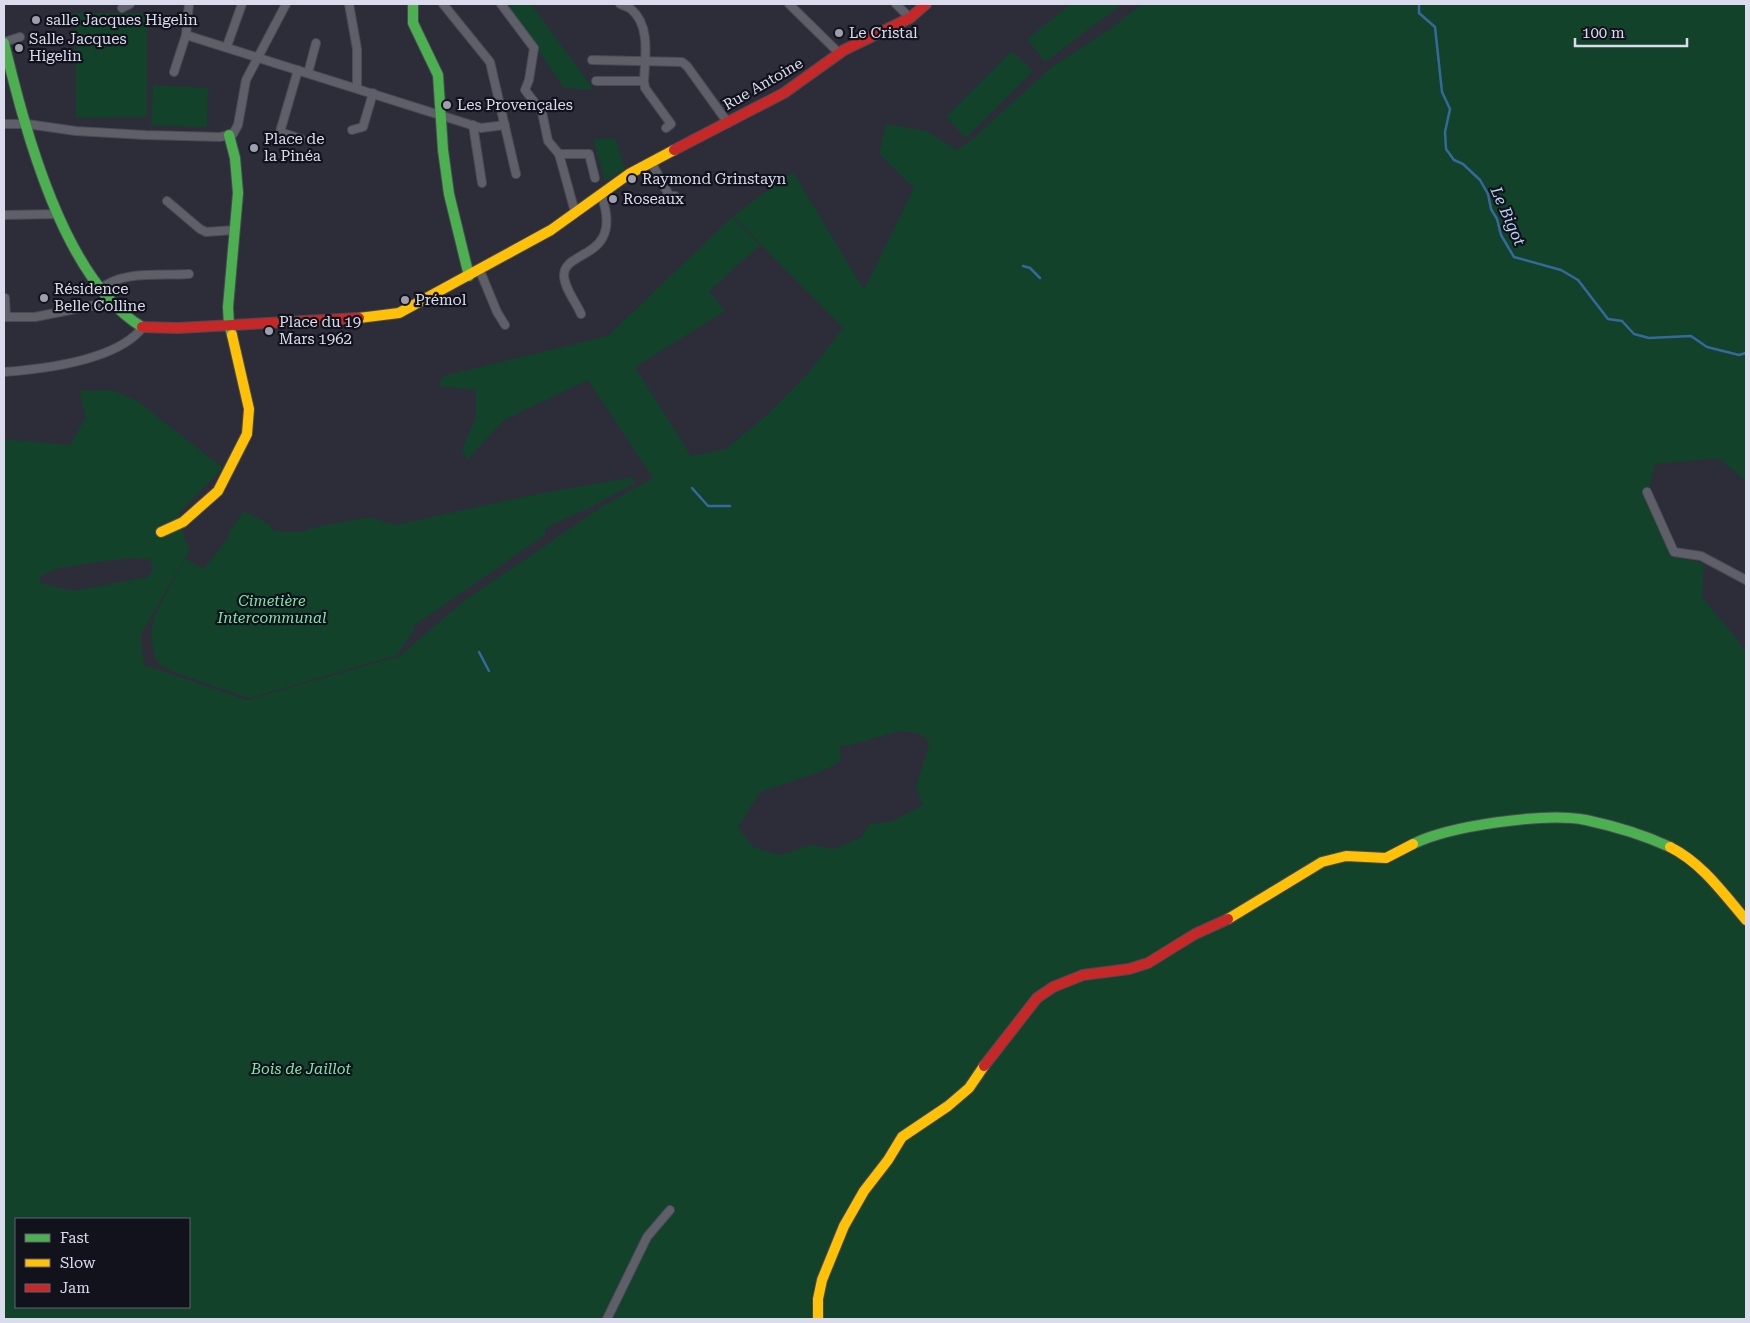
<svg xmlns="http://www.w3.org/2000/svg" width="1750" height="1323" viewBox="0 0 1750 1323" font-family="'Roboto Serif',serif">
<rect width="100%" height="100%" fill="#2d2d3a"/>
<g fill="#12422a" fill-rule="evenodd">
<polygon points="507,4 531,4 594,90 564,88"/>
<polygon points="1071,4 1122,4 1045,62 1027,39"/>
<path d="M1142,4H1746V481L1719,458L1655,464L1649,489L1677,555L1704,564L1702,596C1716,616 1733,632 1746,652V1319H4V439L70,445L86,417L79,391L111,390L136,400L223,468L179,513L184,537L190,549L140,636L144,665L247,700L400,656L465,600L603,506L653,478L588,380L504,420L467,460L462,449L476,417V390L438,386L443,376L608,336L732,217L760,245L709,291L725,311L635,367L691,456L726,449L767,415L811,370L843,328L733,216L793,172L864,290L914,188L879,153L886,124L927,131L957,150L968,143L1053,66L1110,29ZM127,558L150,559L153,569L148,577L73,591L40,583V576L58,568ZM899,731C911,732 925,731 929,745L916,787L923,805L890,822L869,824L862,837L834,849L811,845L780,855L753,847L738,827L760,792L823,771L841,761L840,746L851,745ZM16,1219H189V1307H16Z"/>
<polygon points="75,13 147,13 147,117 76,118"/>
<polygon points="1012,51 1033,71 966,138 946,117"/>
<polygon points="153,85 208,88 207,127 151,125"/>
<polygon points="615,138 625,169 605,181 593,139"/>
<polygon points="633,477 635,483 593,506 545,528 545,535 412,627 414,630 397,655 249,698 179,674 160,665 155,658 151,634 154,617 185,558 204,569 230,535 228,533 244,511 269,524 273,531 302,532 312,528 369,517 396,525 527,496"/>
</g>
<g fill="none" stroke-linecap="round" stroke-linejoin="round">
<g stroke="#35699c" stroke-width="2.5">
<polyline points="1419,4 1419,13 1435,27 1442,92 1450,109 1445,132 1446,149 1454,160 1463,164 1480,180 1488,194 1491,209 1497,219 1501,235 1514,257 1561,270 1578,280 1608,319 1622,321 1634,334 1649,338 1691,336 1707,347 1739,355 1746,353"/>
<polyline points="1023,266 1030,268 1040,278"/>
<polyline points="692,488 708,506 730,506"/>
<polyline points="479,652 489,671"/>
</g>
<g stroke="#4a4a55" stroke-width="10">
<g id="street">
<polyline points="189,4 186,35 481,128 505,125"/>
<polyline points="349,4 357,49 357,88"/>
<polyline points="443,4 490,62 516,174"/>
<polyline points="501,4 534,48 529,80 525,90 542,112 548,141 559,154 575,212"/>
<path d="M620,4C624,6 628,7 631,9C651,26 645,57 644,81L645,88L671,124L666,128"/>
<polyline points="789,4 840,54"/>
<polyline points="896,4 910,18"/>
<polyline points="122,8 130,4"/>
<polyline points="4,42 20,37"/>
<polyline points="227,46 242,4"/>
<polyline points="592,60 682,62 687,66 728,123"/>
<polyline points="298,70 280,132 301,139"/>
<polyline points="174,72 186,35"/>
<polyline points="308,73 316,43"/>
<polyline points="596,81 644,81"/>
<polyline points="4,124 27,124 76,131 145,135 220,137 233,134 238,125 246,80 286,4"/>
<polyline points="473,125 482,183"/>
<polyline points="352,130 363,127 373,93"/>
<polyline points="559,154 589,154 595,178"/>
<polyline points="651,162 670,197 675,196"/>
<polyline points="167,201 200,229 206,232 234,230"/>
<polyline points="4,215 58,214"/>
<polyline points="480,271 497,312 505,325"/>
<path d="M100,289C123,270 160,276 189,274"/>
<polyline points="5,298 6,317 35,317 111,302"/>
<path d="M581,314C576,302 564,288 564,275C564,249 625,260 601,194"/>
<path d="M4,372C44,369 117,361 143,327"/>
<polyline points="1647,492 1674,552 1701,556 1746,580"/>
<polyline points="607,1319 647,1237 670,1210"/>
</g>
</g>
<g stroke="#4a4a55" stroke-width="12">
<g id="fast">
<polyline points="413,4 413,23 438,75 443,150 449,194 469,276"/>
<path d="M4,43C25,129 63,279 142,327"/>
<polyline points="229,135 235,158 238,193 228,307 229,325 232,335"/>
<path d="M1413,844C1449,826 1545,812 1586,820C1614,826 1644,835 1670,847"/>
</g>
</g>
<g stroke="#4a4a55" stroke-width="12">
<g id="slow">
<polyline points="359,318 399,313 551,230 629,174 674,150"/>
<polyline points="161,532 183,522 218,491 247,434 249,409 232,335"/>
<path d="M1670,847C1702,863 1723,893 1746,920"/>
<polyline points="1228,919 1322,862 1346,856 1386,858 1413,844"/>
<polyline points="818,1319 818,1299 822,1280 844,1226 864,1191 888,1160 902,1137 948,1106 969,1088 984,1066"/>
</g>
</g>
<g stroke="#4a4a55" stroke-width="12">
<g id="jam">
<polyline points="674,150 784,93 844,50 910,18 926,4"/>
<polyline points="142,327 178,328 359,318"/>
<polyline points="984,1066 1037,998 1053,987 1083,975 1129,969 1148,963 1195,934 1228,919"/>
</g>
</g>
<use href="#street" stroke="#5f5f6a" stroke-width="8"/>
<use href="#fast" stroke="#4caf50" stroke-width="10"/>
<use href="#slow" stroke="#ffc107" stroke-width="10"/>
<use href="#jam" stroke="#c62828" stroke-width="10"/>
</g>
<g fill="#9d9eae" stroke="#12121d" stroke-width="2">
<circle cx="36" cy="20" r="5"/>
<circle cx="839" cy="33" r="5"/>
<circle cx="19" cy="48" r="5"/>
<circle cx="447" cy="105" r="5"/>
<circle cx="254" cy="148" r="5"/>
<circle cx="632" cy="179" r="5"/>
<circle cx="613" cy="199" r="5"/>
<circle cx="44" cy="298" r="5"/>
<circle cx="405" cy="300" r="5"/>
<circle cx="269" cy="331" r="5"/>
</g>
<g text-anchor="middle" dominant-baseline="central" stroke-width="4.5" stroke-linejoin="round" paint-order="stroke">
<g font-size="15" fill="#dadbec" stroke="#12121d" text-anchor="start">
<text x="46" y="20">salle Jacques Higelin</text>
<text x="849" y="33">Le Cristal</text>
<text x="29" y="39">Salle Jacques<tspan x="29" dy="17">Higelin</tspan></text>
<text x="457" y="105">Les Provençales</text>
<text x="264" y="139">Place de<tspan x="264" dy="17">la Pinéa</tspan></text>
<text x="642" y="179">Raymond Grinstayn</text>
<text x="623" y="199">Roseaux</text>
<text x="54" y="289">Résidence<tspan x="54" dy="17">Belle Colline</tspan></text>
<text x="415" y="300">Prémol</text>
<text x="279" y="322">Place du 19<tspan x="279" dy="17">Mars 1962</tspan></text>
</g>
<g font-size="15" fill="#dadbec" stroke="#12121d">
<text transform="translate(763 84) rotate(-30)">Rue Antoine</text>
</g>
<g font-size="15" font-style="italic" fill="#7ce6a5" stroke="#12121d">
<text x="272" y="601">Cimetière<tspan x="272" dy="17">Intercommunal</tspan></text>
<text x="301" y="1069">Bois de Jaillot</text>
</g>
<g font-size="16" font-style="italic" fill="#b6d4f3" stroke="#12121d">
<text transform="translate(1508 216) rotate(66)">Le Bigot</text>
</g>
</g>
<rect width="1750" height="1323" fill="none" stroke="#dadbec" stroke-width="10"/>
<rect x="15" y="1218" width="175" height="90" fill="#12121d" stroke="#626270"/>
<rect x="25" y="1234" width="25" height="8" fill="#4caf50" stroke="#626270"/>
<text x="60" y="1243" font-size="15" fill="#dadbec">Fast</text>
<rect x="25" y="1259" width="25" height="8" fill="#ffc107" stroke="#626270"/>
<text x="60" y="1268" font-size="15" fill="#dadbec">Slow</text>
<rect x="25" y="1284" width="25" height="8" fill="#c62828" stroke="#626270"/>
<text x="60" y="1293" font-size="15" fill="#dadbec">Jam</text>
<path d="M1575 38v8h112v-8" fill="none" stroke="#dadbec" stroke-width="2.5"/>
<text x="1582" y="38" font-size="15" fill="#dadbec" stroke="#12121d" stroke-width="4" paint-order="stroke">100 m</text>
</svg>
